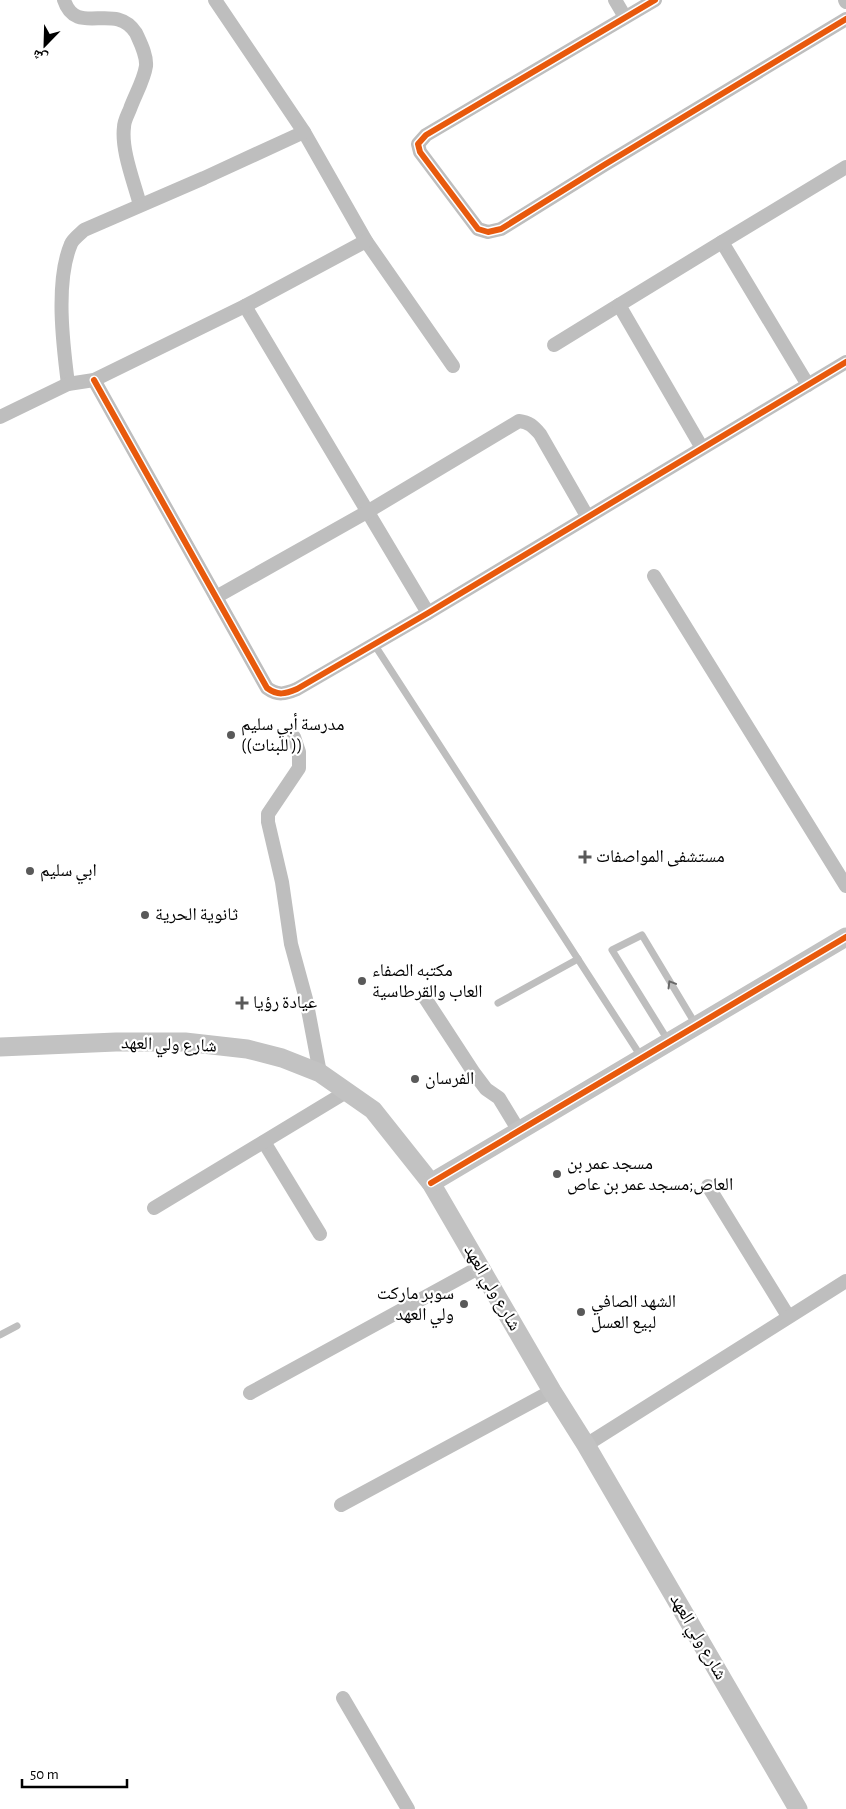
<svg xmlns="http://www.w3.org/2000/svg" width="846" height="1809" viewBox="0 0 846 1809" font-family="'Alegreya Sans','Noto Naskh Arabic',sans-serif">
<rect width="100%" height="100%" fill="#fff"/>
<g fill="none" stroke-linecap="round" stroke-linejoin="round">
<g stroke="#bebebe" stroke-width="7">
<polyline points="374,644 642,1058"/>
<polyline points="498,1003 578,959"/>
<polyline points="669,1042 612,950 642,935 696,1025"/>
<polyline points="0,1335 17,1326"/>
</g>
<g stroke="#bebebe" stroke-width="14">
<path d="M64,0C76,38 115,0 136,33C140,42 147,55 146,66C144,80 135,95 130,109C128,114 124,121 124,127C121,150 134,182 140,205"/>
<polyline points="215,0 304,132 366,241 453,366"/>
<polyline points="615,0 625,17"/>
<polyline points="655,0 426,135 418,144 420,152 478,229 488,232 501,229 604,165 846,19"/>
<polyline points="845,0 846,2"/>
<polyline points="245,306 428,613"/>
<polyline points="554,345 619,305"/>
<path d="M94,380L267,688C278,696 285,694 297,689L428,613L846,362"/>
<path d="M68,384C63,345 55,281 71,244C73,239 80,234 84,230L204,178L304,132"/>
<polyline points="808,385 722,242 846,167"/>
<polyline points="0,417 68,384 94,380 245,306 366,241"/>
<polyline points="702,448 619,305 722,242"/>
<polyline points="654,576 846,886"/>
<path d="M216,597L367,512L519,421C529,422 533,426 540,434L587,516"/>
<polyline points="294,737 299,752 299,768 268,814 268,822 282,882 291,944 306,999 320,1073"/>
<polyline points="425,998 474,1073 486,1089 499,1098 519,1131"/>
<polyline points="264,1142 320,1234"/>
<polyline points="708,1186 788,1316"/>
<polyline points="154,1208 346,1092"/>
<polyline points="250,1393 480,1267"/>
<polyline points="586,1445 846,1281"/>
<polyline points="341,1505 552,1391"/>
<polyline points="343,1698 408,1809"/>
</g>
<g stroke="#c2c2c2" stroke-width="19">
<polyline points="0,1047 116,1042 185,1042 247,1049 282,1058 320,1073 373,1110 431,1183 552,1391 586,1445 798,1809"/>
<polyline points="431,1183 846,937"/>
</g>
<g stroke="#fff" stroke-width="9">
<g id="cycleway">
<polyline points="655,0 426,135 418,144 420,152 478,229 488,232 501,229 604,165 846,19"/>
<path d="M94,380L267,688C278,696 285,694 297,689L428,613L846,362"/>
<polyline points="431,1183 846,937"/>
</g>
</g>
<use href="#cycleway" stroke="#e8590c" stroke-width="6"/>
</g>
<defs><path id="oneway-chevron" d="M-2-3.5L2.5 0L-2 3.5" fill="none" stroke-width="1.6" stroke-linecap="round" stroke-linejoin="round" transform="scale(1.25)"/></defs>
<use stroke="#686868" href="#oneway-chevron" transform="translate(671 984) rotate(-121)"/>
<g fill="#595959" stroke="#fff" stroke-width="2">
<circle cx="231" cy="735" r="5"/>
<path d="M582.5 849.5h5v5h5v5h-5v5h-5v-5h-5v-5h5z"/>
<circle cx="30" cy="871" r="5"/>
<circle cx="145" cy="915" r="5"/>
<circle cx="362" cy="981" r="5"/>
<path d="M239.5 995.5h5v5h5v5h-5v5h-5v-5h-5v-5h5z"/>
<circle cx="415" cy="1079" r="5"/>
<circle cx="557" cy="1174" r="5"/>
<circle cx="464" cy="1304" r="5"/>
<circle cx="581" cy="1312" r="5"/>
</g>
<g text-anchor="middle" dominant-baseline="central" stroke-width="4.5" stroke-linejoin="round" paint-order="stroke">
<g font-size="18" fill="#000" stroke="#fff" text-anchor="start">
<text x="241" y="725">مدرسة أبي سليم<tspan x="241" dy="21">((للبنات ))</tspan></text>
<text x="596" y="857">مستشفى المواصفات</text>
<text x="40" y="871">ابي سليم</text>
<text x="155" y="915">ثانوية الحرية</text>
<text x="372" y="971">مكتبه الصفاء<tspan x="372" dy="21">العاب والقرطاسية</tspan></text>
<text x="253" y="1003">عيادة رؤيا</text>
<text x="425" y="1079">الفرسان</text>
<text x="567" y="1164">مسجد عمر بن<tspan x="567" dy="21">العاص;مسجد عمر بن عاص</tspan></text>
<text x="454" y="1294" text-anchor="end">سوبر ماركت<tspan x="454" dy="21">ولي العهد</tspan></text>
<text x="591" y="1302">الشهد الصافي<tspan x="591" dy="21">لبيع العسل</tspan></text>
</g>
<g font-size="18" fill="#000" stroke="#fff">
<text transform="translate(169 1045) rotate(2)">شارع ولي العهد</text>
<text transform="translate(492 1288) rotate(60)">شارع ولي العهد</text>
<text transform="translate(698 1637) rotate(60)">شارع ولي العهد</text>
</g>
</g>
<g transform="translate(45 45) rotate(203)" stroke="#ffffff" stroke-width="4" paint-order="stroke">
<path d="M0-4L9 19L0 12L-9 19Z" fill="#000000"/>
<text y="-8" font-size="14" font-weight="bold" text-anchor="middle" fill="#000000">ش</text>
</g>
<path d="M22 1779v8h105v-8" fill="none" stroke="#000000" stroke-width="2.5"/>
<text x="30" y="1779" font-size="15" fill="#000000" stroke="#ffffff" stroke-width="4" paint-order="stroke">50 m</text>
</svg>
